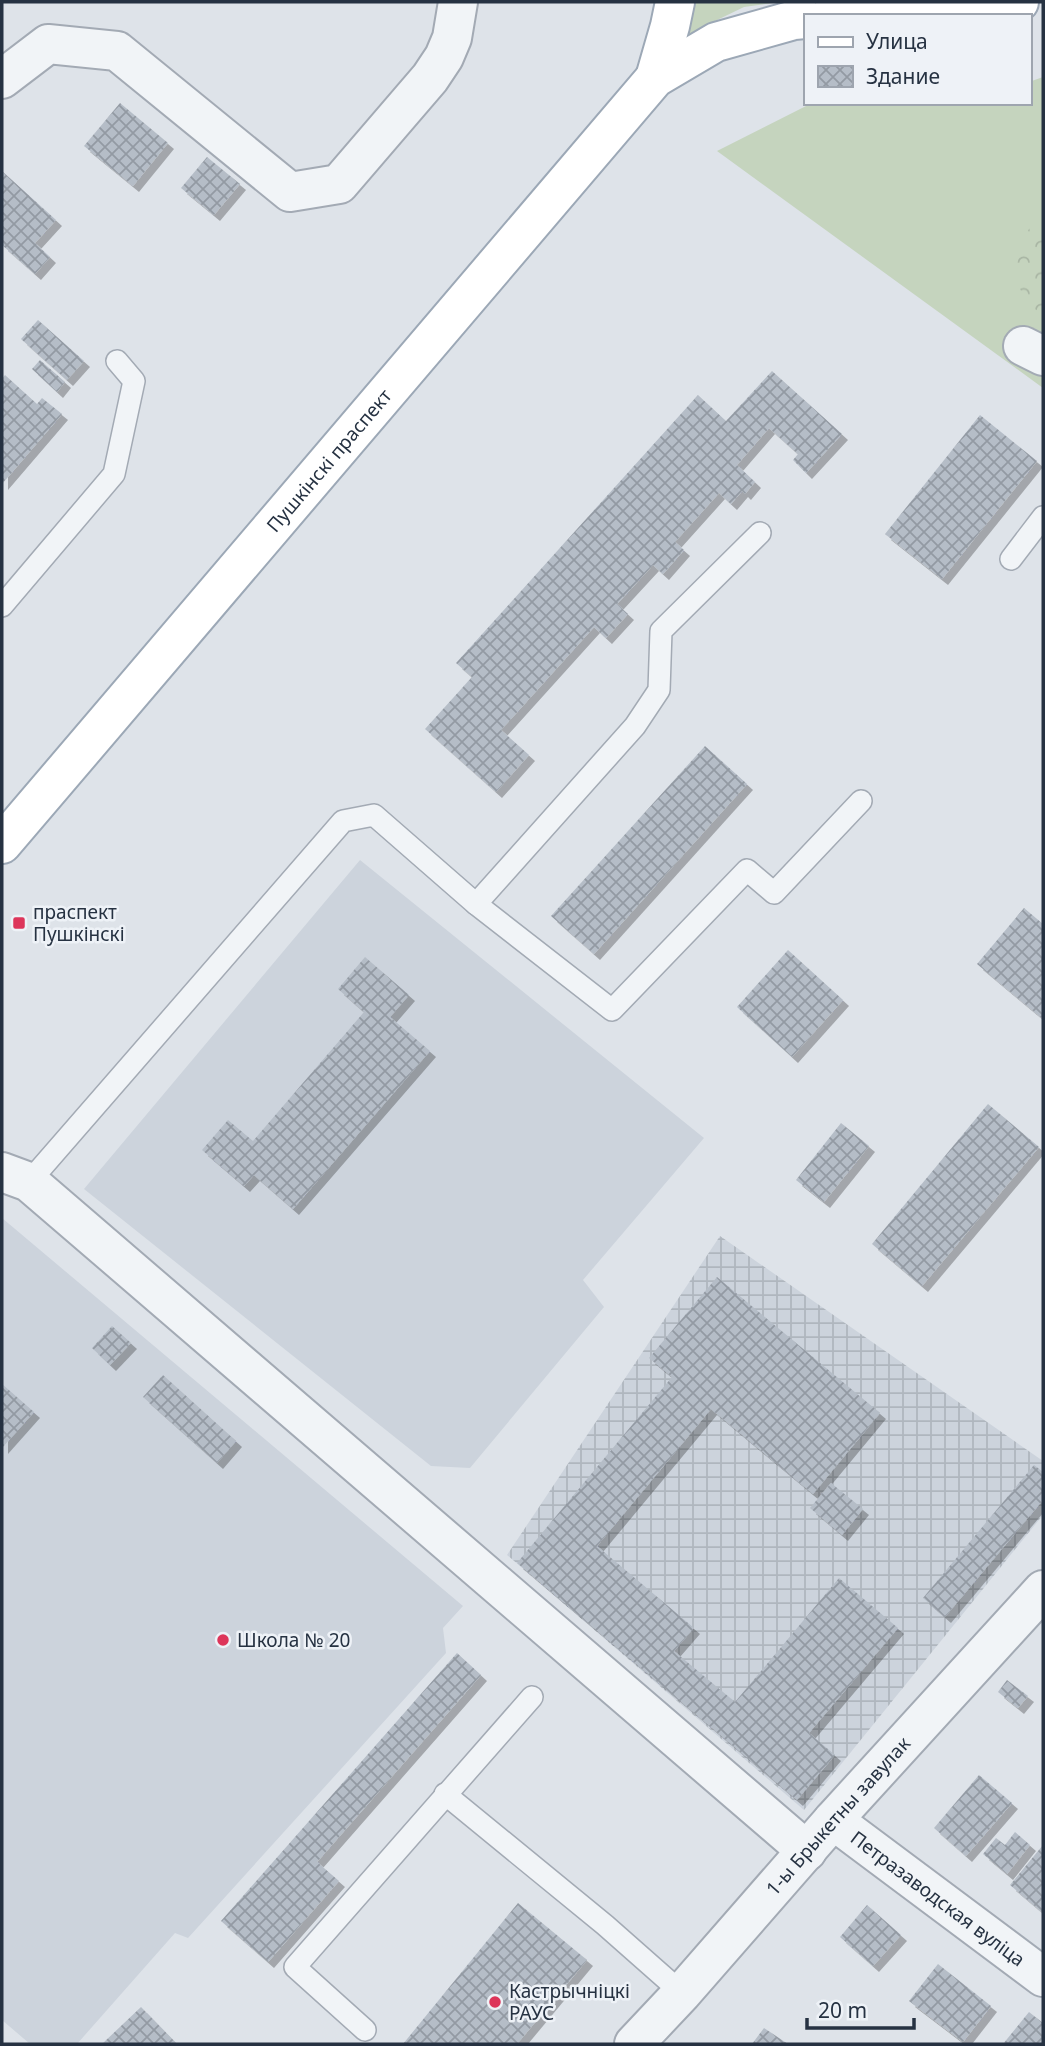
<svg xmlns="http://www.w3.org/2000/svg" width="1045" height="2046" viewBox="0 0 1045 2046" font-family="'Noto Sans',sans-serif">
<defs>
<pattern id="industrial-grid" width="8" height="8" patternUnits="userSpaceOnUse" patternTransform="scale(1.75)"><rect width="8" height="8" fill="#ccd3dc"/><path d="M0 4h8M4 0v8" fill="none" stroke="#afb6be"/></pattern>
<pattern id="forest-crowns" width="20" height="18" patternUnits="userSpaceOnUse" patternTransform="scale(1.75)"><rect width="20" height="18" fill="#c5d4be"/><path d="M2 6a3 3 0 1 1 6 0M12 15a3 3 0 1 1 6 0" fill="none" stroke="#a9b6a4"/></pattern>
<pattern id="building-cross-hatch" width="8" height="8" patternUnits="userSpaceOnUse" patternTransform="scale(1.75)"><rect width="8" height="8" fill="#b5bdc7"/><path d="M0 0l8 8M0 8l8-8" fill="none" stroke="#939aa3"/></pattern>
<filter id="shadow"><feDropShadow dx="6" dy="6" stdDeviation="0" flood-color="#0004"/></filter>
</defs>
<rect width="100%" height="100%" fill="#dee3e9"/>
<g fill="#ccd3dc">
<polygon points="360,860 704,1138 583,1280 604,1307 470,1468 431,1466 84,1189"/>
<polygon points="2,1218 463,1606 443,1628 446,1653 188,1938 175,1933 77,2044 30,2044 2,2020"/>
</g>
<polygon fill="url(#industrial-grid)" points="720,1236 1043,1461 1043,1515 804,1810 507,1555"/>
<g fill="#c5d4be">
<polygon points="693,2 779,2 744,7 715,21 676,57"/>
<polygon points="1043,77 1043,388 717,151 812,103 1029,103 1029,82"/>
</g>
<polygon fill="url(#forest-crowns)" points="1043,227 1043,317 1025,299 1005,258 1030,228"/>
<g fill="url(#building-cross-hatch)" filter="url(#shadow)">
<polygon points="120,103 168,143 133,186 84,146"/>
<polygon points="207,157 240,184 214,215 181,188"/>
<polygon points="2,171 56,220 35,243 50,257 35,274 2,245"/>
<polygon points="38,320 84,361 67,380 21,339"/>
<polygon points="40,360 65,382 57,392 32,369"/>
<polygon points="772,371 842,434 806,473 793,460 798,454 769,428 737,465 755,482 745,494 742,491 731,504 719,493 675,542 684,550 663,574 653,565 617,604 628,614 606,638 594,627 501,730 529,755 496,792 425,729 472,677 456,663 698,395 726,421"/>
<polygon points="5,375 37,404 42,398 62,414 2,484 2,379"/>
<polygon points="980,415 1037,461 942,579 885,534"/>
<polygon points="705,746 747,784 594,954 551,916"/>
<polygon points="1024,908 1043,924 1043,1019 977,964"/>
<polygon points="788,950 843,1000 792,1057 737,1007"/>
<polygon points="365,957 409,995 390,1017 430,1051 293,1209 254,1175 244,1186 202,1150 228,1120 253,1141 364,1012 338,989"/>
<polygon points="988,1104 1039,1147 922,1286 872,1244"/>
<polygon points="841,1123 869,1146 824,1202 796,1180"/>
<polygon points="717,1277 880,1413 813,1494 711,1409 597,1546 694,1628 674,1651 735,1702 839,1578 898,1628 809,1733 835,1755 797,1800 517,1563 672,1377 649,1358"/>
<polygon points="112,1326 131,1343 110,1365 92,1348"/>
<polygon points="163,1375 236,1441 217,1463 143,1397"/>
<polygon points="2,1384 34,1412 2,1448"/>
<polygon points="1034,1465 1043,1472 1043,1500 945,1617 923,1598"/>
<polygon points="831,1483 863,1509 842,1535 810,1508"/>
<polygon points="457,1653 481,1675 317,1862 339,1881 268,1962 221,1921"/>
<polygon points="1007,1680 1028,1696 1018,1708 998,1692"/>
<polygon points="979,1775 1012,1803 966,1856 934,1828"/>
<polygon points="1015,1832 1030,1845 1007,1874 983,1854 996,1838 1005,1845"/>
<polygon points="1043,1845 1043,1913 1010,1885"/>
<polygon points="518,1903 587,1960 517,2044 403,2044"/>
<polygon points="867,1905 901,1935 873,1966 840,1937"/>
<polygon points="938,1964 991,2006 963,2042 909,2001"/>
<polygon points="141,2007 177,2044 102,2044"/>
<polygon points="1029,2012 1043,2023 1043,2044 1003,2044"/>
<polygon points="764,2028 788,2044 752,2044"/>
</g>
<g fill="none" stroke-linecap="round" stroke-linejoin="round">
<g stroke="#a3aab4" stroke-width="24">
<g id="service">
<polyline points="1011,559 1043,517"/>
<polyline points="2,606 114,474 134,381 117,361"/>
<polyline points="476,904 612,1010 747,870 774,893 861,801"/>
<polyline points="29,1182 343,821 374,815 476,904 635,726 659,690 661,631 760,533"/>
<polyline points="445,1794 605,1925 682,1993"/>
<polyline points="365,2030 295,1967 532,1697"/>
</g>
</g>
<g stroke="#a3aab4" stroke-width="42">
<g id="minor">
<polyline points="2,79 48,44 117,51 290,192 339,184 430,78 444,57 452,38 458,2"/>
<polyline points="1023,346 1043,356"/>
<polyline points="2,1172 29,1182 807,1851"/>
<path id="s1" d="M833,1820L1043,1977"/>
<path id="s2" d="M634,2044L682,1993L833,1820L1043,1590"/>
</g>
</g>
<g stroke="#9ca8b6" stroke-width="42">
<g id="primary">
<path d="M867,2C916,15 971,18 1019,2"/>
<polyline points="830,16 891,8"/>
<polyline points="655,78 670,26 675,2"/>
<path id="s3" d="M2,844L655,78L716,42L794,20L805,19"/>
</g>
</g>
<use href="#service" stroke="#f1f4f7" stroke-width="21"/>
<use href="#minor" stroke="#f1f4f7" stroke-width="38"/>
<use href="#primary" stroke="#fff" stroke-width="38"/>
</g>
<g fill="#dd355a" stroke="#eef2f7" stroke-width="2.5">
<rect x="12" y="916" width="14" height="14" rx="3.5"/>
<circle cx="223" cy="1640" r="7"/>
<circle cx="495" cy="2002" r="7"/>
</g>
<g text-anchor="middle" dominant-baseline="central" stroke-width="5" stroke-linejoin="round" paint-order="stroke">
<g font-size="19" fill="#263242" stroke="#eef2f7">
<text stroke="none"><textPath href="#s3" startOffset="504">Пушкінскі праспект</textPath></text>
<text stroke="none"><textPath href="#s2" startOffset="306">1-ы Брыкетны завулак</textPath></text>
<text stroke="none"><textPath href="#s1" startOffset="131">Петразаводская вуліца</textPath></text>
</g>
<g font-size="19" fill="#263242" stroke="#eef2f7" text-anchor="start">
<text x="33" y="912">праспект<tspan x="33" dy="22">Пушкінскі</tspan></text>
<text x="237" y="1640">Школа № 20</text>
<text x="509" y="1991">Кастрычніцкі<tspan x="509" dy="22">РАУС</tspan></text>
</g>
</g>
<rect width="1045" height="2046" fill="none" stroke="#263242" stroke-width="7"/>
<rect x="804" y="14" width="228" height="91" fill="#eef2f7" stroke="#9ea5af" stroke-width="2"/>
<rect x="818" y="37" width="35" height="10" fill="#ffffff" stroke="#9ea5af" stroke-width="2"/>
<text x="866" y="49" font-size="21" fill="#263242">Улица</text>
<rect x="818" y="66" width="35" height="21" fill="url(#building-cross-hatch)" stroke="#9ea5af" stroke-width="2"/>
<text x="866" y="84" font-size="21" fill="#263242">Здание</text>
<path d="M807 2018v10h107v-10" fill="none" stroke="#263242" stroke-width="3.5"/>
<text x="818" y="2018" font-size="21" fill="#263242" stroke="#eef2f7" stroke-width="5" paint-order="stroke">20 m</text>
</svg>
